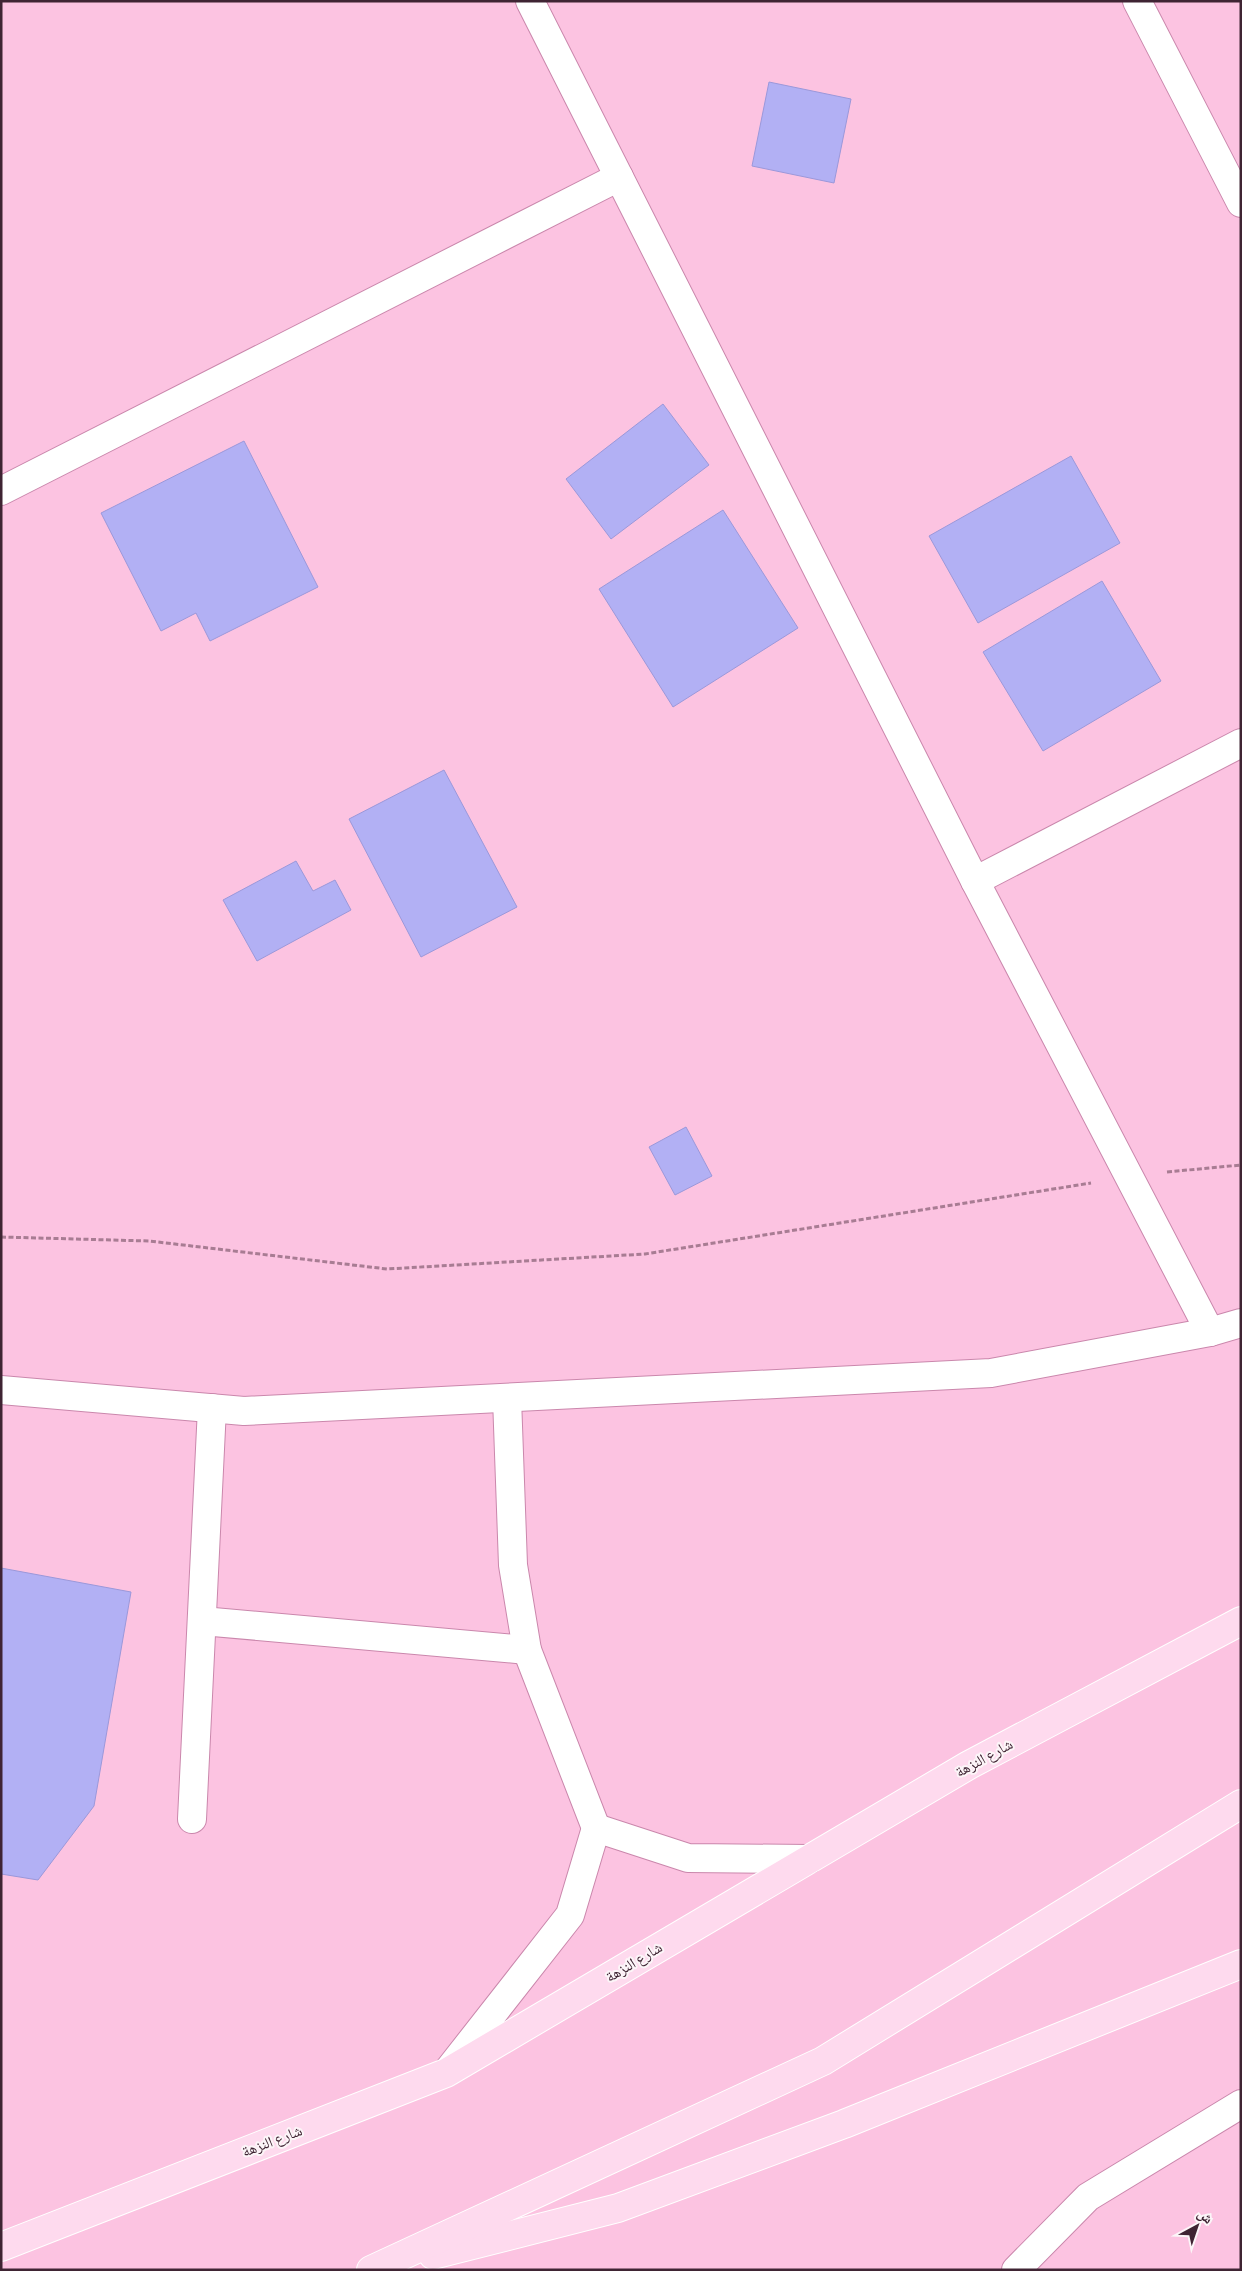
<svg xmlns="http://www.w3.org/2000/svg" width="1242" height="2271" viewBox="0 0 1242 2271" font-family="'Crimson Pro','Noto Naskh Arabic',serif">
<rect width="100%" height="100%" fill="#fcc3e1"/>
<g fill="#b2b0f4" stroke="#9b98da">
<polygon points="769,82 851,99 834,183 752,166"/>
<polygon points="663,404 709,465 611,539 566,479"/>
<polygon points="244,441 318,587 210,641 196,613 161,631 101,513"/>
<polygon points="1071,456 1120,543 978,623 929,536"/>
<polygon points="723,510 798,628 673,707 599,589"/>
<polygon points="1102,581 1161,681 1043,751 983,652"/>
<polygon points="444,770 517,907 421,957 349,819"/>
<polygon points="296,861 313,891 335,880 351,910 257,961 223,900"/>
<polygon points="686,1127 712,1176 675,1195 649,1147"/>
<polygon points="1,1568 131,1592 94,1806 38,1880 1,1874"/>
</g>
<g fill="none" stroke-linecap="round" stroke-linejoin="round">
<g stroke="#ca87ac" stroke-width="30">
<g id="minor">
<polyline points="530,1 975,881 1210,1332"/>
<polyline points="1137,1 1241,203"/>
<polyline points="1,491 619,177"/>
<polyline points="975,881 1241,743"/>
<polyline points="1,1390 244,1411 991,1373 1210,1332 1241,1323"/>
<polyline points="507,1398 513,1565 527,1650 596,1828"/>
<polyline points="202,1621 527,1650"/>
<polyline points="192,1819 212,1408"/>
<polyline points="447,2072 570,1915 596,1828 688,1858 809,1859"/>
<polyline points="1016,2270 1088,2197 1241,2104"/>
</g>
</g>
<g stroke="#fff" stroke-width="30">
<g id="major">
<polyline points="1,2247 446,2073 969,1765 1241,1621"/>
<polyline points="433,2255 618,2208 844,2124 1241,1964"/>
<polyline points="371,2270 823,2061 1241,1804"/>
</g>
</g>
<g stroke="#a87c93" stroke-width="3" stroke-dasharray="5 2.5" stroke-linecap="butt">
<polyline points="1167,1172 1241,1165"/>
<polyline points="1,1237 149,1241 387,1269 645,1254 1091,1183"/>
</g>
<use href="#minor" stroke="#fff" stroke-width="28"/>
<use href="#major" stroke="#fedaee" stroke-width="28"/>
</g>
<g text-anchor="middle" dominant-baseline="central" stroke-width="4" stroke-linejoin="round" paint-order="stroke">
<g font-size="15" fill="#3f2433" stroke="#fcf5f8">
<text transform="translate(984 1758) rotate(-29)">شارع النزهة</text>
<text transform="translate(634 1962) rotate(-31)">شارع النزهة</text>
<text transform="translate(272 2141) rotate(-21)">شارع النزهة</text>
</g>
</g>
<rect width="1242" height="2271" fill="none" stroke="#3f2433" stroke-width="5"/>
<g transform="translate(1197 2226) rotate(40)" stroke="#fcf5f8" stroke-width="4" paint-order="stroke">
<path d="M0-4L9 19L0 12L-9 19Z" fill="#3f2433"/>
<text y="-8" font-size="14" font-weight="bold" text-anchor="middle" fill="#3f2433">ش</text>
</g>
</svg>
